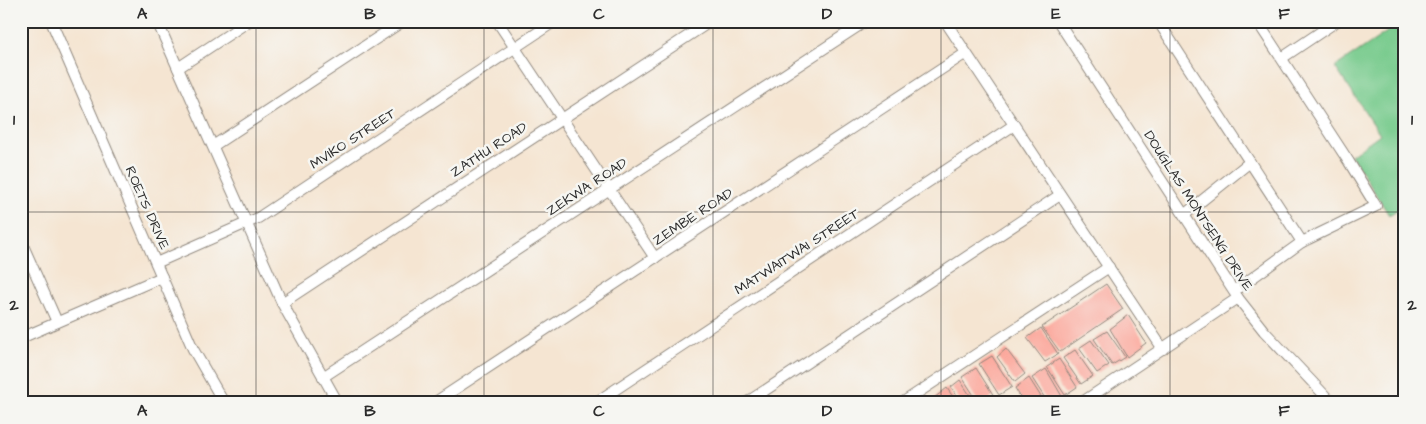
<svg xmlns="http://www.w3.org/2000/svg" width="1426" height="424" viewBox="0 0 1426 424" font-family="'Architects Daughter',sans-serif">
<rect width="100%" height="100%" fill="#f6f6f2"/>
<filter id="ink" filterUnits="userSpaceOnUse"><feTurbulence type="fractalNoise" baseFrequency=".02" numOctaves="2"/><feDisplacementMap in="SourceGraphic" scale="10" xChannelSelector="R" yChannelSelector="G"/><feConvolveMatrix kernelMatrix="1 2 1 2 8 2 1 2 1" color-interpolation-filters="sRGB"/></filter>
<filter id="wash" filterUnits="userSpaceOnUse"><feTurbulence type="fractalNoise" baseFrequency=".0096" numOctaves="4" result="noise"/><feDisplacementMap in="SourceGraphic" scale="20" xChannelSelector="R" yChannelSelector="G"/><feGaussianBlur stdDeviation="1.12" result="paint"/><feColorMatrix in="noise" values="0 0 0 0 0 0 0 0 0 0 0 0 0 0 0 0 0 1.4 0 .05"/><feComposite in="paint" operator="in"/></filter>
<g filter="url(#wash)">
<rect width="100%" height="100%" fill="#f5e5d2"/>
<polygon fill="#78cb8d" stroke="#527b5c" points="1403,21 1405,21 1405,205 1389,215 1351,155 1380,134 1335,67"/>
<g id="blocks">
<g fill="#fca498">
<polygon points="1106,284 1123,309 1060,352 1042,327"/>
<polygon points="1128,315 1146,343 1127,357 1110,329"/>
<polygon points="1041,328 1058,354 1045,362 1027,338"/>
<polygon points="1107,331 1125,357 1112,365 1094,339"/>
<polygon points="1091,340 1109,365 1097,373 1079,348"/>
<polygon points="1006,349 1025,374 1015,382 997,357"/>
<polygon points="1075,350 1093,376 1081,384 1063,358"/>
<polygon points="992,356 1012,387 999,395 979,364"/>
<polygon points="1059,359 1077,387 1065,395 1047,367"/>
<polygon points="976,368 994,396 984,403 979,403 962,377"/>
<polygon points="1046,369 1063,398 1055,403 1048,403 1032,378"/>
<polygon points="1029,378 1045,403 1024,403 1015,388"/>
<polygon points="960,380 975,403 962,403 951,387"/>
<polygon points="947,388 957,403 937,403 934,398"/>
</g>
</g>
</g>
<g filter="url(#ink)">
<use href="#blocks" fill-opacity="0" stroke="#90887e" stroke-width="1"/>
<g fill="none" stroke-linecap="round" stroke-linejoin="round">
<g stroke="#90887e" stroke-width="12">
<g id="minor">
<polyline points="51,21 193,349 224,403"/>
<polyline points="157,21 282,303 338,403"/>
<polyline points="497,21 655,258"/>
<polyline points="945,21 1163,349"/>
<polyline points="1058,21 1238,298 1264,331 1332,403"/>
<polyline points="1158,21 1302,242"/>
<polyline points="1282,58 1337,21"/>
<polyline points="178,68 249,21"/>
<polyline points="213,146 403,21"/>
<polyline points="1184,215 1250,162"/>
<polyline points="21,241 57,322"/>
<polyline points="156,263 258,218 555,21"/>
<polyline points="1234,291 1302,242 1376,206 1349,162 1257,21"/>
<polyline points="282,303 711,21"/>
<polyline points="21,338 162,277"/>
<polyline points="323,377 866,21"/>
<polyline points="434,403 966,53"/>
<polyline points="595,403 1014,125"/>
<polyline points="746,403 1060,195"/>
<polyline points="902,403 1109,267"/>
<polyline points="1081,403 1238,298"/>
</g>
</g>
<use href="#minor" stroke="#fff" stroke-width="10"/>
</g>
</g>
<path fill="none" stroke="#2b2b2b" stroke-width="1" stroke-opacity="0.55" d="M256,21V403M484,21V403M713,21V403M941,21V403M1170,21V403M21,212H1405"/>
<g text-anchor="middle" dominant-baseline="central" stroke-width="5" stroke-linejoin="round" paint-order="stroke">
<g font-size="14" fill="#2b2b2b" stroke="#f6f6f2">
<text transform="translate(353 139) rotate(-33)">MVIKO STREET</text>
<text transform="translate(489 150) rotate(-33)">ZATHU ROAD</text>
<text transform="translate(587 187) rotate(-33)">ZEKWA ROAD</text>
<text transform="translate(147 208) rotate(66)">ROETS DRIVE</text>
<text transform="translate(1198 211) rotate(57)">DOUGLAS MONTSENG DRIVE</text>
<text transform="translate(693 217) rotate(-33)">ZEMBE ROAD</text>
<text transform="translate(797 252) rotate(-33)">MATWAITWAI STREET</text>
</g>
</g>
<rect width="1426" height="424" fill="none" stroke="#f6f6f2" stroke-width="55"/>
<rect x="28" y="28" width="1370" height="368" fill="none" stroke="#2b2b2b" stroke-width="2"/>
<g font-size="16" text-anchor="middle" font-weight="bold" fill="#2b2b2b">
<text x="142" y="19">A</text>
<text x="370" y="19">B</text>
<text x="599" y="19">C</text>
<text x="827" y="19">D</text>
<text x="1056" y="19">E</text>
<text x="1284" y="19">F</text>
<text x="14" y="125">1</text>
<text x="1412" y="125">1</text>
<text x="14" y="310">2</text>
<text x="1412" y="310">2</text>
<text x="142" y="416">A</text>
<text x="370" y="416">B</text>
<text x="599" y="416">C</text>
<text x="827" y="416">D</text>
<text x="1056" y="416">E</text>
<text x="1284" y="416">F</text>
</g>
</svg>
